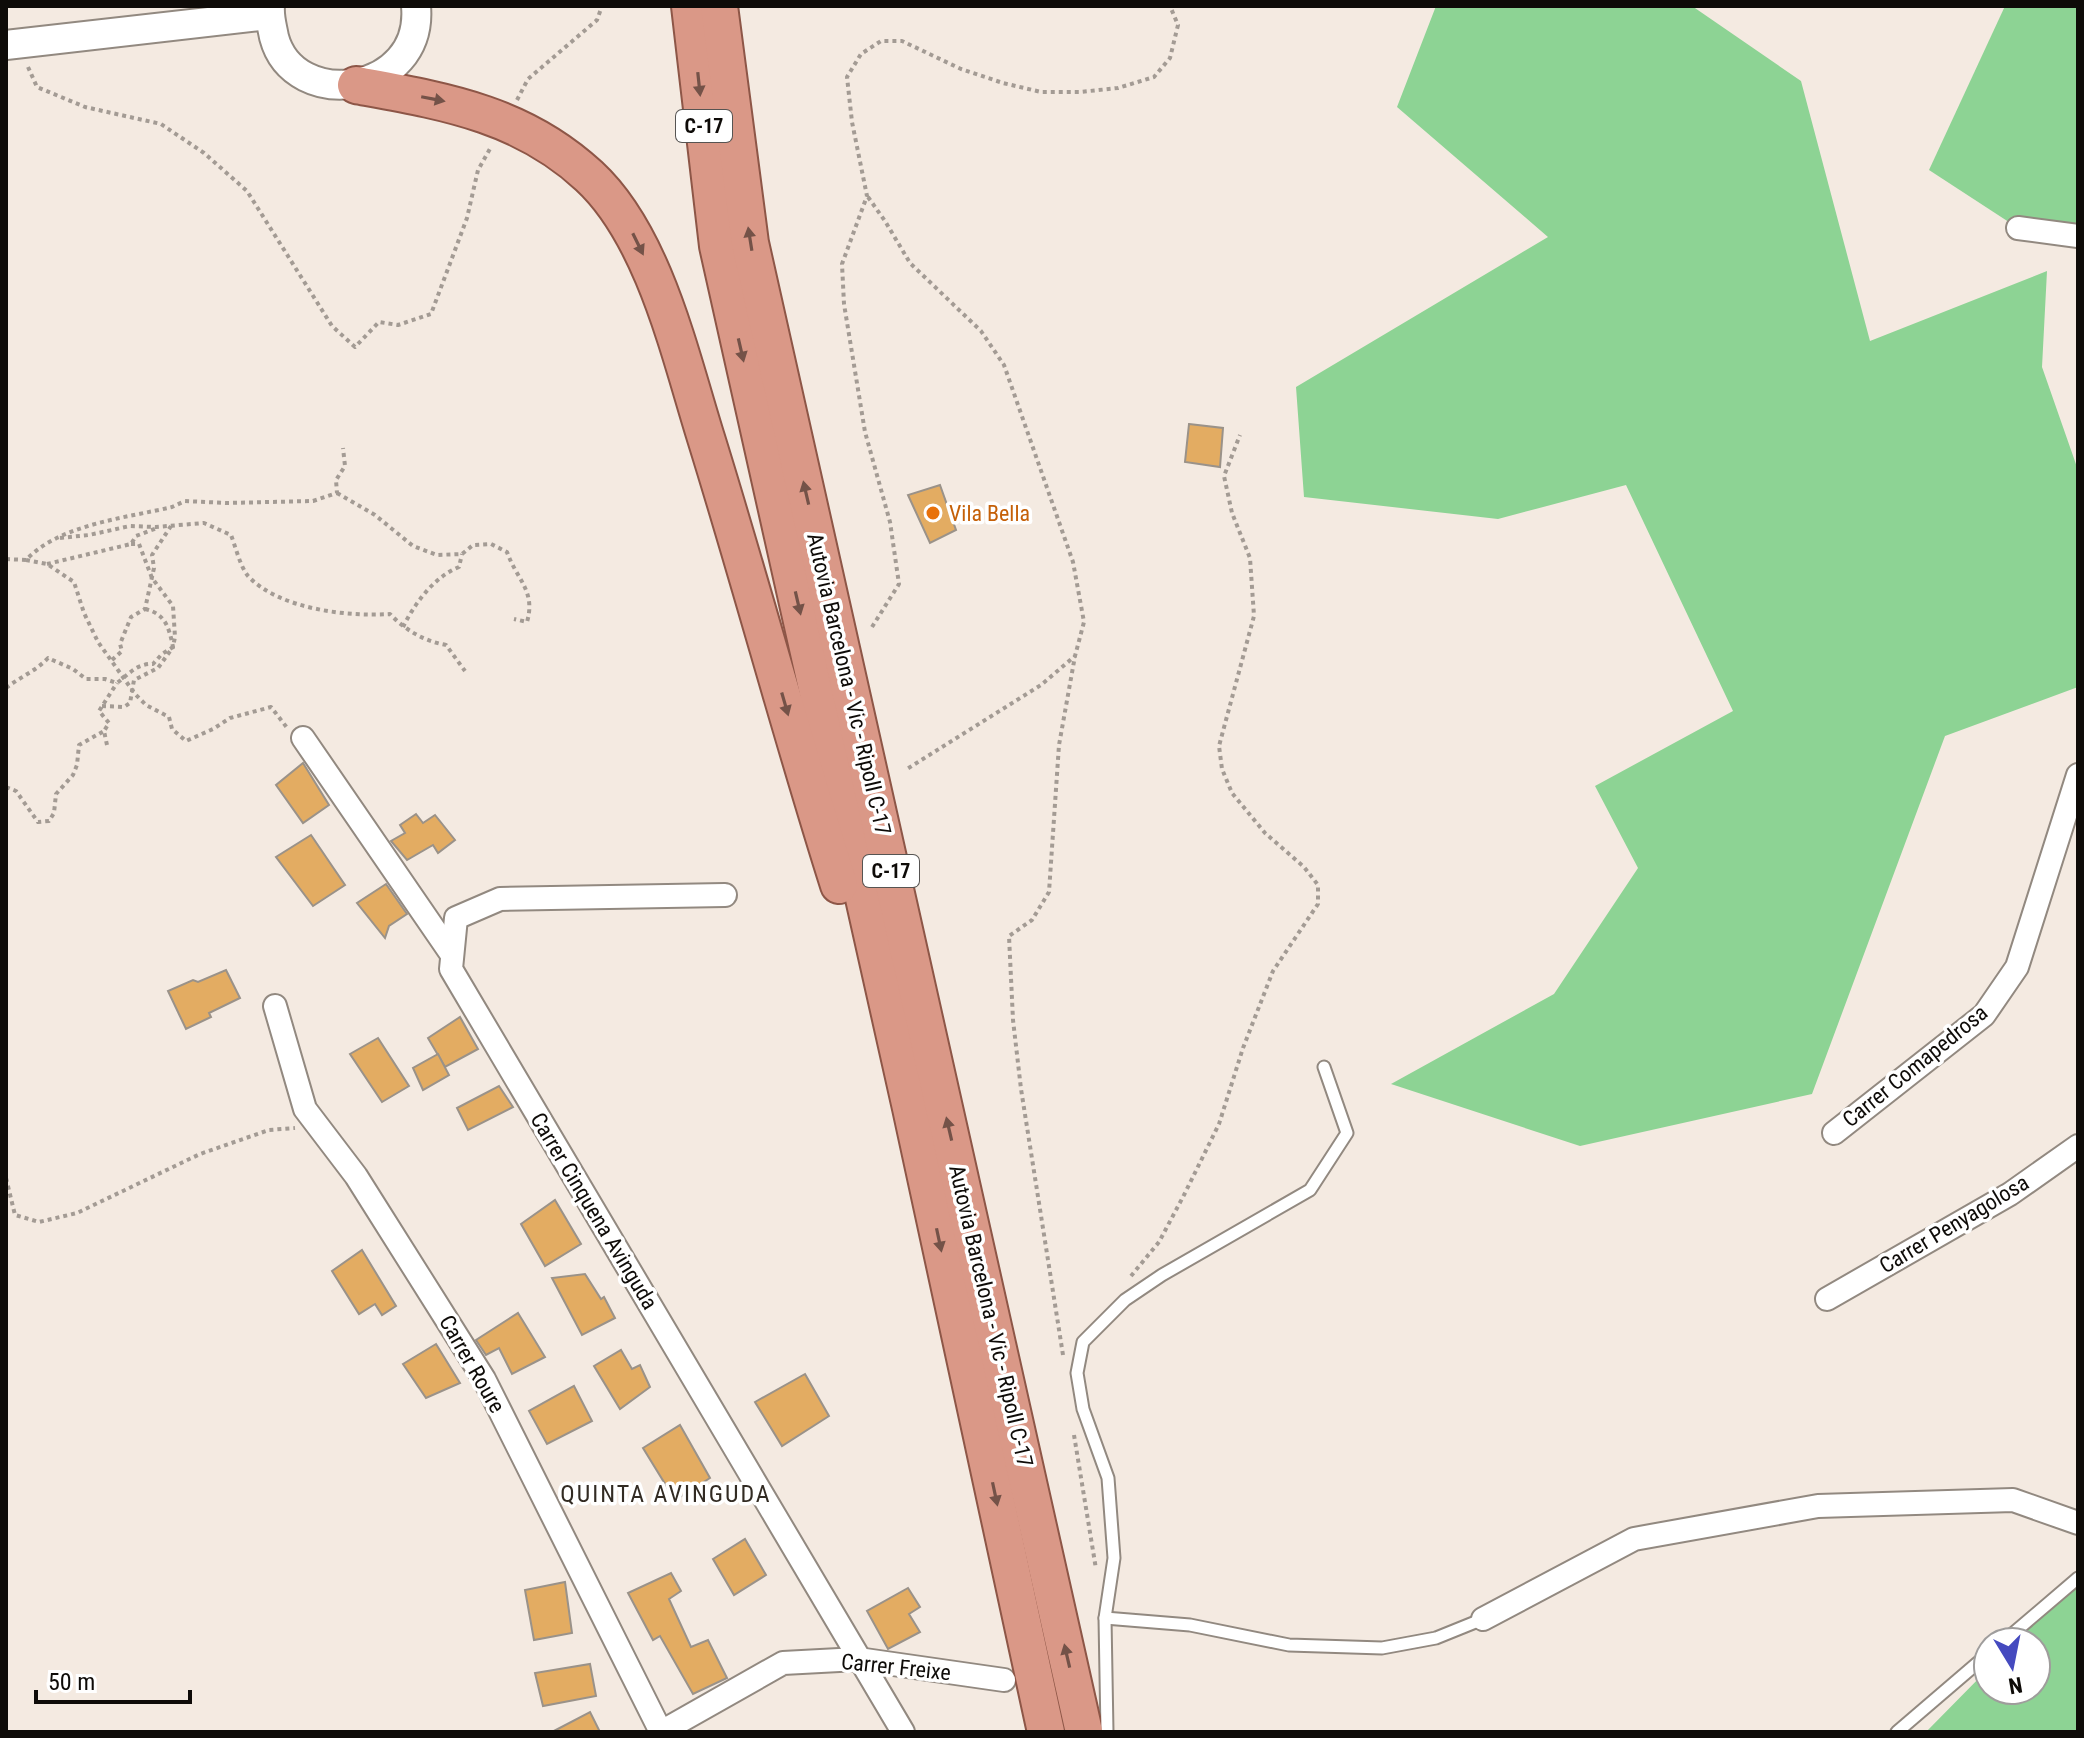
<svg xmlns="http://www.w3.org/2000/svg" width="2084" height="1738" viewBox="0 0 2084 1738" font-family="'Roboto Condensed',sans-serif">
<rect width="100%" height="100%" fill="#f4eae1"/>
<g fill="#8dd394">
<polygon points="1436,6 1692,6 1801,81 1870,341 2047,271 2042,367 2078,470 2078,687 1945,736 1812,1094 1580,1146 1391,1084 1554,994 1638,868 1595,786 1733,711 1626,485 1498,519 1304,497 1296,387 1548,237 1397,107"/>
<polygon points="2005,6 2078,6 2078,236 2018,228 1929,170"/>
<polygon points="2078,1578 2078,1732 1926,1732 1988,1669 1988,1690 2036,1690 2036,1642 2015,1642"/>
</g>
<g fill="#e3ac62" stroke="#9a9289" stroke-width="2">
<polygon points="1189,424 1223,428 1220,467 1185,462"/>
<polygon points="940,485 956,530 930,543 908,495"/>
<polygon points="303,763 329,805 303,823 276,785"/>
<polygon points="416,814 423,823 435,815 455,840 438,853 433,845 407,860 391,841 405,833 400,825"/>
<polygon points="311,835 345,885 313,906 276,857"/>
<polygon points="386,884 407,914 389,926 385,938 357,903"/>
<polygon points="226,970 240,998 209,1013 211,1017 186,1029 168,991 193,980 198,982"/>
<polygon points="460,1017 478,1049 445,1067 428,1038"/>
<polygon points="378,1038 409,1086 382,1102 350,1054"/>
<polygon points="438,1054 449,1075 423,1090 413,1068"/>
<polygon points="499,1086 513,1107 468,1130 457,1108"/>
<polygon points="555,1200 581,1244 545,1266 521,1224"/>
<polygon points="362,1250 396,1306 382,1315 375,1304 359,1314 332,1271"/>
<polygon points="585,1274 601,1299 604,1297 615,1318 582,1335 552,1278"/>
<polygon points="518,1313 545,1357 512,1374 499,1348 486,1355 476,1340"/>
<polygon points="436,1344 460,1383 426,1398 403,1364"/>
<polygon points="621,1350 632,1369 640,1365 650,1387 620,1409 594,1366"/>
<polygon points="805,1374 829,1416 782,1446 755,1402"/>
<polygon points="574,1386 592,1421 547,1444 529,1411"/>
<polygon points="680,1425 710,1478 675,1500 643,1448"/>
<polygon points="745,1539 766,1575 734,1595 713,1559"/>
<polygon points="671,1573 681,1591 669,1599 691,1647 708,1640 727,1678 693,1694 660,1636 653,1640 628,1593"/>
<polygon points="565,1582 572,1633 534,1640 525,1590"/>
<polygon points="908,1588 920,1607 909,1614 920,1632 888,1649 867,1611"/>
<polygon points="590,1664 596,1696 543,1706 535,1673"/>
<polygon points="590,1712 600,1732 552,1732"/>
</g>
<g fill="none" stroke-linecap="round" stroke-linejoin="round">
<g stroke="#928980" stroke-width="15">
<g id="service">
<polyline points="1105,1618 1114,1558 1108,1478 1083,1409 1077,1373 1083,1342 1125,1300 1162,1275 1310,1190 1347,1133 1324,1067"/>
<polyline points="2003,1642 2078,1578"/>
<polyline points="1107,1732 1105,1618 1190,1625 1289,1645 1382,1648 1436,1638 1483,1619"/>
<polyline points="1897,1732 1988,1654"/>
</g>
</g>
<g stroke="#928980" stroke-width="26">
<g id="minor">
<polyline points="2018,228 2078,236"/>
<polyline points="303,738 452,955"/>
<polyline points="725,895 500,899 456,918 451,969 903,1732"/>
<polyline points="275,1006 305,1109 356,1176 484,1379 661,1732"/>
<polyline points="1834,1133 1984,1015 2017,967 2078,775"/>
<polyline points="1827,1299 2010,1194 2078,1146"/>
<polyline points="1483,1619 1634,1539 1818,1506 2013,1500 2078,1523"/>
<polyline points="661,1732 783,1663 858,1659 1004,1680"/>
</g>
</g>
<g stroke="#928980" stroke-width="32">
<g id="tertiary">
<path d="M270,6C269,17 272,26 274,37C294,113 424,95 416,6"/>
<polyline points="6,45 269,15"/>
</g>
</g>
<g stroke="#8d5647" stroke-width="40">
<g id="trunk">
<polyline points="690,6 718,246 911,1108 1046,1732"/>
<polyline points="719,6 750,243 1084,1732"/>
<path d="M356,85C443,101 521,113 589,176C654,236 680,355 706,438C752,586 792,737 839,885"/>
</g>
</g>
<g stroke="#a39b94" stroke-width="4" stroke-dasharray="4 4" stroke-linecap="butt">
<polyline points="28,67 37,87 85,107 161,124 204,153 247,191 332,326 355,347 379,322 398,325 431,314 467,218 478,170 491,147"/>
<polyline points="517,100 528,79 597,20 602,6"/>
<polyline points="868,197 885,221 910,263 981,331 1004,365 1073,562 1084,622 1075,656 1041,685 907,769"/>
<path d="M337,493L375,515L413,546L437,555L462,554L473,545L491,544L507,552C517,580 536,591 527,622L514,619"/>
<path d="M60,538L89,535L130,526L156,527L204,523L231,535C236,548 240,566 248,576C279,609 347,617 390,614C405,630 424,641 446,645L465,671"/>
<path d="M6,559L26,560C60,524 126,518 172,507L185,501L226,503L313,501L337,493L336,480L345,466L343,448"/>
<polyline points="26,560 47,564 74,582 84,613 98,642 135,694 146,705 169,717 172,729 186,741 213,729 230,718 271,707 288,729"/>
<polyline points="47,564 131,544 136,536 157,528"/>
<path d="M403,627C415,603 434,577 459,567L462,554"/>
<polyline points="872,627 899,584 890,522 865,432 844,304 842,264 867,196 852,122 847,77 861,54 881,41 902,41 961,69 1003,83 1041,92 1080,92 1118,88 1154,77 1170,58 1178,25 1170,6"/>
<polyline points="112,660 122,651 120,644 131,617 145,609 154,568 152,555 171,526"/>
<path d="M6,688C20,677 36,671 48,658L73,669L86,679H105L117,683C128,675 137,663 153,664L162,654L173,647L175,637L173,606L152,578L139,544H131"/>
<path d="M102,706L124,707L130,703L134,680L158,668L173,647C169,628 166,614 145,609"/>
<polyline points="107,745 104,731 109,723 99,711 117,683"/>
<polyline points="6,787 16,791 38,822 49,821 54,813 56,794 73,775 77,765 79,745 104,731"/>
<polyline points="6,1178 15,1215 39,1222 77,1213 200,1154 269,1130 295,1128"/>
<polyline points="1131,1276 1159,1242 1184,1195 1219,1124 1243,1048 1273,971 1318,904 1318,885 1304,867 1265,833 1232,793 1222,769 1219,746 1254,616 1250,558 1232,513 1224,476 1240,435"/>
<polyline points="1063,1355 1021,1089 1013,1020 1009,936 1032,920 1049,892 1059,745 1075,656"/>
<polyline points="1074,1435 1096,1569"/>
</g>
<use href="#service" stroke="#fff" stroke-width="11"/>
<use href="#minor" stroke="#fff" stroke-width="22"/>
<use href="#tertiary" stroke="#fff" stroke-width="28"/>
<use href="#trunk" stroke="#da9887" stroke-width="36"/>
</g>
<defs><path id="oneway-solid" d="M-6-.8H1V-3.2L6.5 0L1 3.2V.8H-6Z" transform="scale(2)"/></defs>
<g fill="#745248">
<use href="#oneway-solid" transform="translate(699 84) rotate(84)"/>
<use href="#oneway-solid" transform="translate(433 99) rotate(11)"/>
<use href="#oneway-solid" transform="translate(750 239) rotate(-99)"/>
<use href="#oneway-solid" transform="translate(638 244) rotate(64)"/>
<use href="#oneway-solid" transform="translate(741 350) rotate(77)"/>
<use href="#oneway-solid" transform="translate(806 493) rotate(-103)"/>
<use href="#oneway-solid" transform="translate(798 603) rotate(77)"/>
<use href="#oneway-solid" transform="translate(785 704) rotate(74)"/>
<use href="#oneway-solid" transform="translate(949 1129) rotate(-103)"/>
<use href="#oneway-solid" transform="translate(939 1240) rotate(78)"/>
<use href="#oneway-solid" transform="translate(995 1494) rotate(78)"/>
<use href="#oneway-solid" transform="translate(1067 1656) rotate(-103)"/>
</g>
<circle fill="#e8710a" stroke="#fff" stroke-width="3" cx="933" cy="513" r="8"/>
<g text-anchor="middle" dominant-baseline="central" stroke-width="7" stroke-linejoin="round" paint-order="stroke">
<g fill="#fff" stroke="#565452" stroke-width="2">
<rect x="676" y="110" width="56" height="32" rx="6"/>
<rect x="863" y="855" width="56" height="32" rx="6"/>
</g>
<g font-size="20" font-weight="bold" fill="#0e0b08">
<text x="704" y="126">C-17</text>
<text x="891" y="871">C-17</text>
</g>
<g font-size="22" fill="#c56008" stroke="#fff" text-anchor="start">
<text x="949" y="513">Vila Bella</text>
</g>
<g font-size="22" fill="#0e0b08" stroke="#fff">
<text transform="translate(849 684) rotate(77)">Autovia Barcelona - Vic - Ripoll C-17</text>
<text transform="translate(1915 1066) rotate(-39)">Carrer Comapedrosa</text>
<text transform="translate(594 1211) rotate(59)">Carrer Cinquena Avinguda</text>
<text transform="translate(1954 1224) rotate(-31)">Carrer Penyagolosa</text>
<text transform="translate(991 1316) rotate(77)">Autovia Barcelona - Vic - Ripoll C-17</text>
<text transform="translate(472 1364) rotate(60)">Carrer Roure</text>
<text transform="translate(896 1667) rotate(6)">Carrer Freixe</text>
</g>
<g font-size="24" letter-spacing="2" fill="#322b23" stroke="#fff">
<text x="666" y="1494">QUINTA AVINGUDA</text>
</g>
</g>
<rect width="2084" height="1738" fill="none" stroke="#0e0b08" stroke-width="16"/>
<g transform="translate(2012 1666) rotate(170)"><circle r="38" fill="#ffffff" stroke="#9f9d9c" stroke-width="2"/>
<path d="M0-6L14 30L0 20L-14 30Z" fill="#454abf"/>
<text y="-12" font-size="22" font-weight="bold" text-anchor="middle" fill="#0e0b08">N</text>
</g>
<path d="M36 1690v12h154v-12" fill="none" stroke="#0e0b08" stroke-width="4"/>
<text x="48" y="1690" font-size="24" fill="#0e0b08" stroke="#ffffff" stroke-width="6" paint-order="stroke">50 m</text>
</svg>
